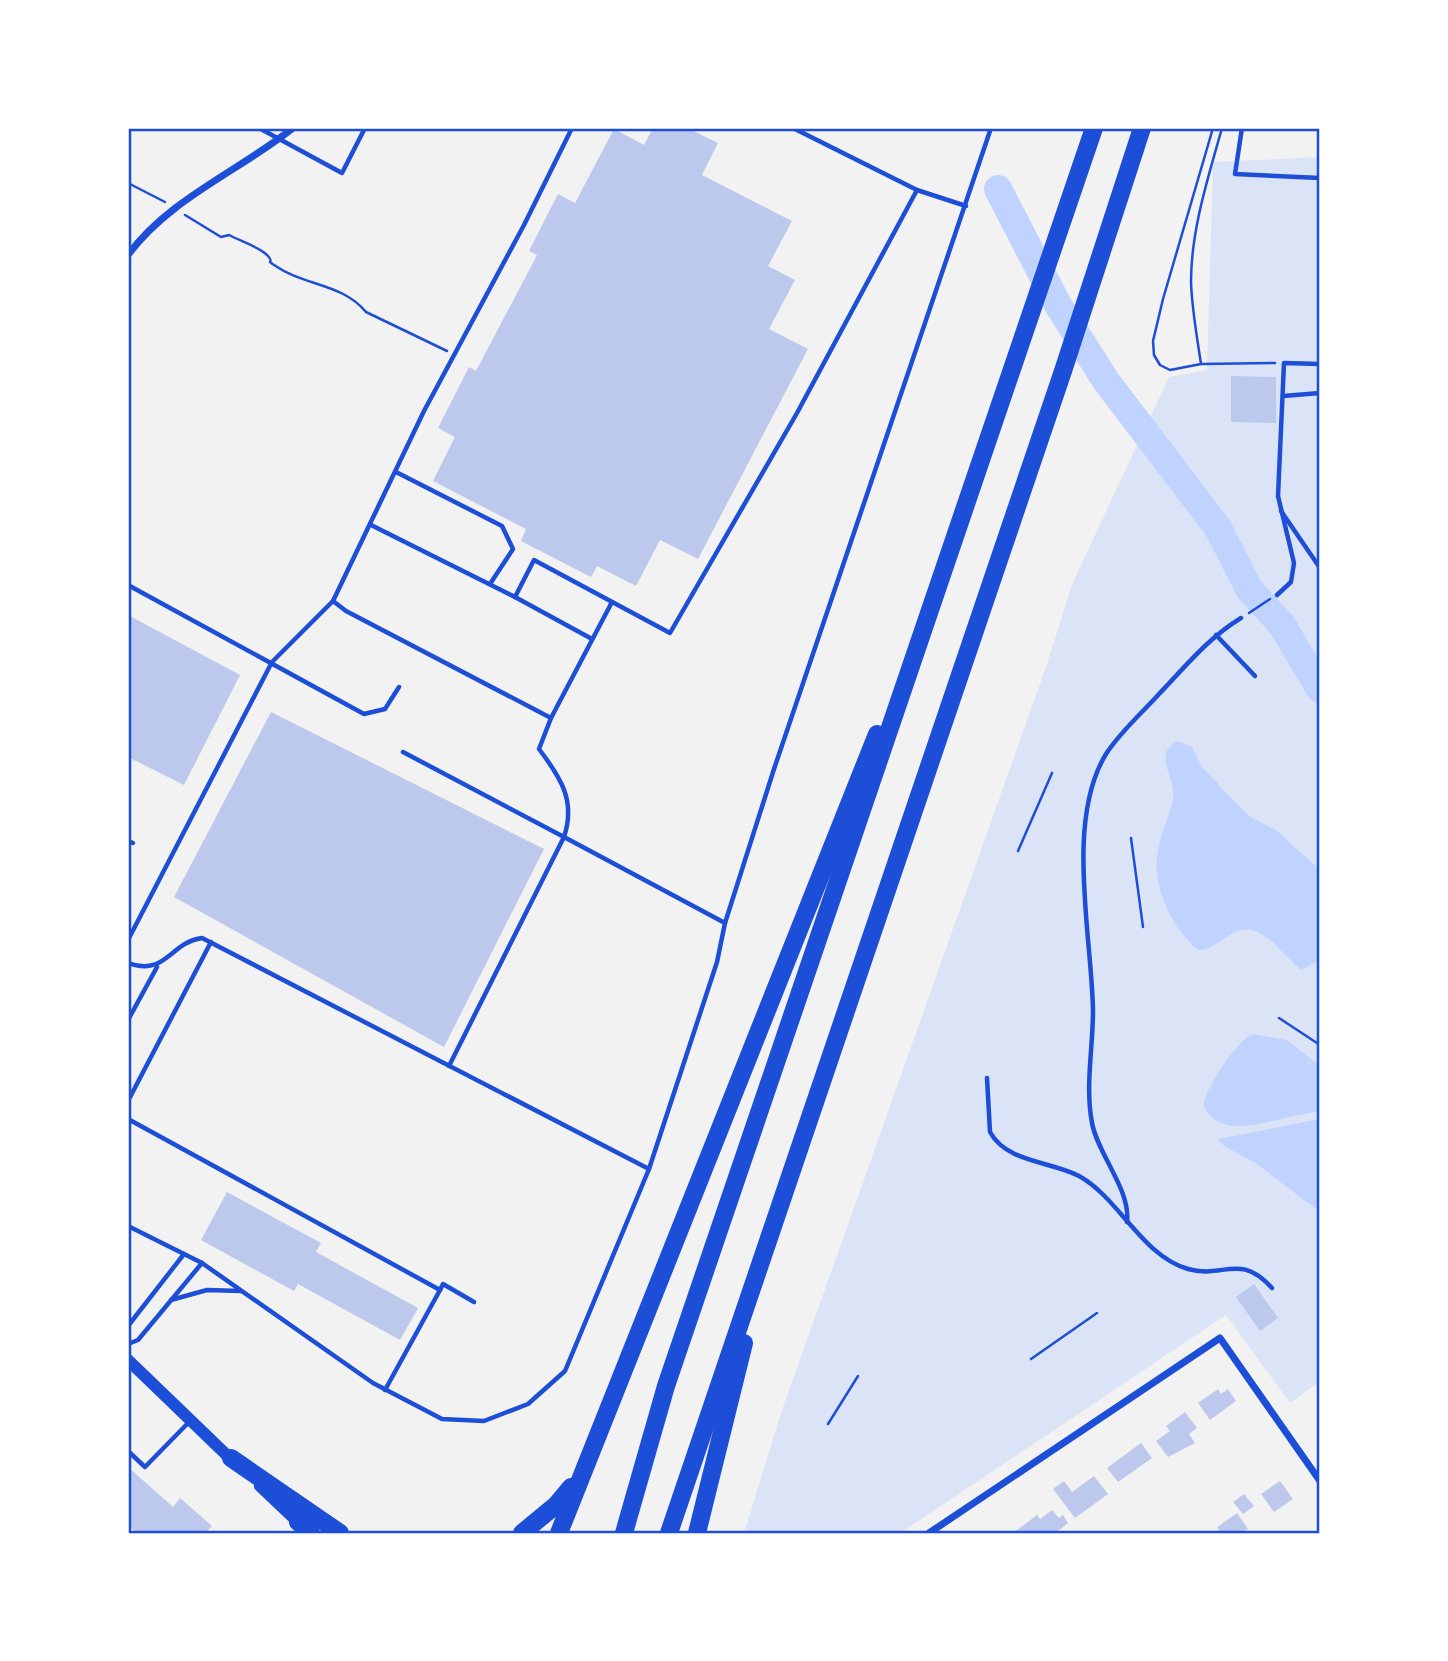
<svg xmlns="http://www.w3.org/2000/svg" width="1448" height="1661" viewBox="0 0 1448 1661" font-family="'Varela Round',sans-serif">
<rect width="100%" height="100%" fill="#f2f2f2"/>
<polygon fill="#dbe4f7" points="1320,157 1320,1381 1290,1403 1226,1315 900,1533 744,1533 781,1413 1046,667 1073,582 1169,377 1207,370 1213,162"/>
<g fill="#bfd3fe">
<path d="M1177,741L1192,747L1202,767L1235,802L1249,816L1276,830L1320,870V960L1301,970C1280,953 1258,914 1228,936C1219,942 1210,950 1198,950C1171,927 1151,885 1158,850C1161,833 1170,816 1173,798C1176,777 1152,755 1177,741Z"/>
<path d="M1252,1034L1287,1040L1319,1065L1320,1112C1287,1112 1222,1147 1204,1106C1203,1091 1238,1040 1252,1034Z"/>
<polygon points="1320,1119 1320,1212 1257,1164 1224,1146 1218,1139"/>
</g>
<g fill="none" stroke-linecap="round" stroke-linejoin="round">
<polyline stroke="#bfd3fe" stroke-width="28" points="998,189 1058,305 1106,381 1218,528 1249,589 1282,625 1320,689"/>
</g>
<g fill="#bdc9ec">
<polygon points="653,128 687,128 718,143 702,175 792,221 768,266 795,280 769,329 808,349 698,559 660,540 636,586 597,566 591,577 521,541 526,529 433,481 455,437 438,428 469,367 476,371 537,255 529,251 558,194 575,203 614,129 644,145"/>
<polygon points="1231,376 1276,377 1276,423 1231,422"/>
<polygon points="128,615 240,675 184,785 128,757"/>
<polygon points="271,712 544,849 444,1047 174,897"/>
<polygon points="227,1192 321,1243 316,1252 418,1308 400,1340 298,1284 294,1291 201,1240"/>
<polygon points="1254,1284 1278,1318 1260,1331 1236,1297"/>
<polygon points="1218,1389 1221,1394 1228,1389 1236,1401 1210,1420 1198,1403"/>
<polygon points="1185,1412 1197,1428 1189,1434 1195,1443 1168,1457 1156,1441 1170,1431 1166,1426"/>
<polygon points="1141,1443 1152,1458 1118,1482 1107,1468"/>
<polygon points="128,1467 173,1507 180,1498 212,1526 205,1533 137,1533 128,1525"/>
<polygon points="1094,1476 1108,1494 1075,1518 1053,1489 1064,1481 1072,1492"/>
<polygon points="1280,1481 1293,1499 1274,1512 1261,1494"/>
<polygon points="1244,1494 1254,1506 1243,1514 1233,1502"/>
<polygon points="1052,1510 1059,1518 1063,1515 1068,1523 1055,1533 1018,1533 1016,1531 1037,1515 1040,1519"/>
<polygon points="1237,1513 1248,1529 1241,1533 1221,1533 1217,1527"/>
</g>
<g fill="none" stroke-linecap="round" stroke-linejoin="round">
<g stroke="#1d4ed8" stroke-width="2.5">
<polyline points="1213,128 1163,299 1153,341 1154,355 1160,365 1170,370 1201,364 1275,363"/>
<polyline points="128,183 165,202"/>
<path d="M185,215L221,237L229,235C240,241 260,247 268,256C275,264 265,259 274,265C304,286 342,283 366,312L447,351"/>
<path d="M1201,364C1197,337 1192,310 1191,282C1191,230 1208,178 1222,128"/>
<polyline points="1249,613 1270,599"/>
<polyline points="1131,838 1143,927"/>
<polyline points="1018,851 1052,773"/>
<polyline points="1279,1018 1320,1045"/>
<polyline points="1031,1359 1097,1313"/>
<polyline points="828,1424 858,1376"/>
</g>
<g stroke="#1d4ed8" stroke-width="4.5">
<polyline points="259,128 342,173 365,128"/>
<polyline points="793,128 917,190 966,206"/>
<polyline points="1242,128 1235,174 1320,178"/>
<polyline points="1283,396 1320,393"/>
<polyline points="396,472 502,526 513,549 490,584"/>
<polyline points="1281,511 1320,568"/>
<polyline points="371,525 515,597 592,639"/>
<polyline points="128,585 364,714 385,709 399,687"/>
<polyline points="1277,595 1291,582 1294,563 1278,496 1284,363 1320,364"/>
<polyline points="515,597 534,560 670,633 797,413 917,190"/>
<polyline points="333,601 346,611 551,718"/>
<path d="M612,602L551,718L539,749C561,778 576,801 564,837L725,923"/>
<polyline points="1216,635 1255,676"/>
<polyline points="403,752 564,837 449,1066"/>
<polyline points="128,841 133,843"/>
<polyline points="128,940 272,662 333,601 424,411 524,225 572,128"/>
<path d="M128,963C166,977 170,942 202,938L649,1169"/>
<polyline points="128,1020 157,967"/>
<path d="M987,1078L990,1132C1007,1163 1051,1161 1079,1176C1119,1198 1142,1256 1188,1269C1224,1279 1239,1252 1272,1288"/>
<polyline points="128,1101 211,942"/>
<polyline points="128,1119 440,1290 385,1390"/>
<path d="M1127,1222C1131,1190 1098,1155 1092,1123C1085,1086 1093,1048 1093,1011C1092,937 1065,821 1106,754C1120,732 1142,713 1159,694C1185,667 1208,638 1241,618"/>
<polyline points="128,1226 202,1263 373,1383 442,1419 484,1421 528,1404 565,1371 649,1169 717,962 725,923 774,769 991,128"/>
<polyline points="440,1290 443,1284 474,1302"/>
<polyline points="171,1300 207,1290 241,1291"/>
<polyline points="128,1326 184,1254"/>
<polyline points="128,1344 138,1340 202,1263"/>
<polyline points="128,1451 145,1467 189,1422"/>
</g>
<g stroke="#1d4ed8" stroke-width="7">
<path d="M128,255C169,199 239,171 293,128"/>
<polyline points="929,1533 1220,1338 1320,1481"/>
</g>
<g stroke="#1d4ed8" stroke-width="12">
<polyline points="128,1360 236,1464"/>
<polyline points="260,1486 298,1522"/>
</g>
<g stroke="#1d4ed8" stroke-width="18">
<polyline points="231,1458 340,1533"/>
<polyline points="298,1522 311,1533"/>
<polyline points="522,1533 556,1505 571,1487"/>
<polyline points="559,1533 877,734"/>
<polyline points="624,1533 666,1386 1094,128"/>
<polyline points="669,1533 1063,371 1142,128"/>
<polyline points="697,1533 744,1343"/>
</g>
</g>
<rect width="1448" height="1661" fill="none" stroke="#ffffff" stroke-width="259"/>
<rect x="130" y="130" width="1188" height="1402" fill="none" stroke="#1d4ed8" stroke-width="2.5"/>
</svg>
